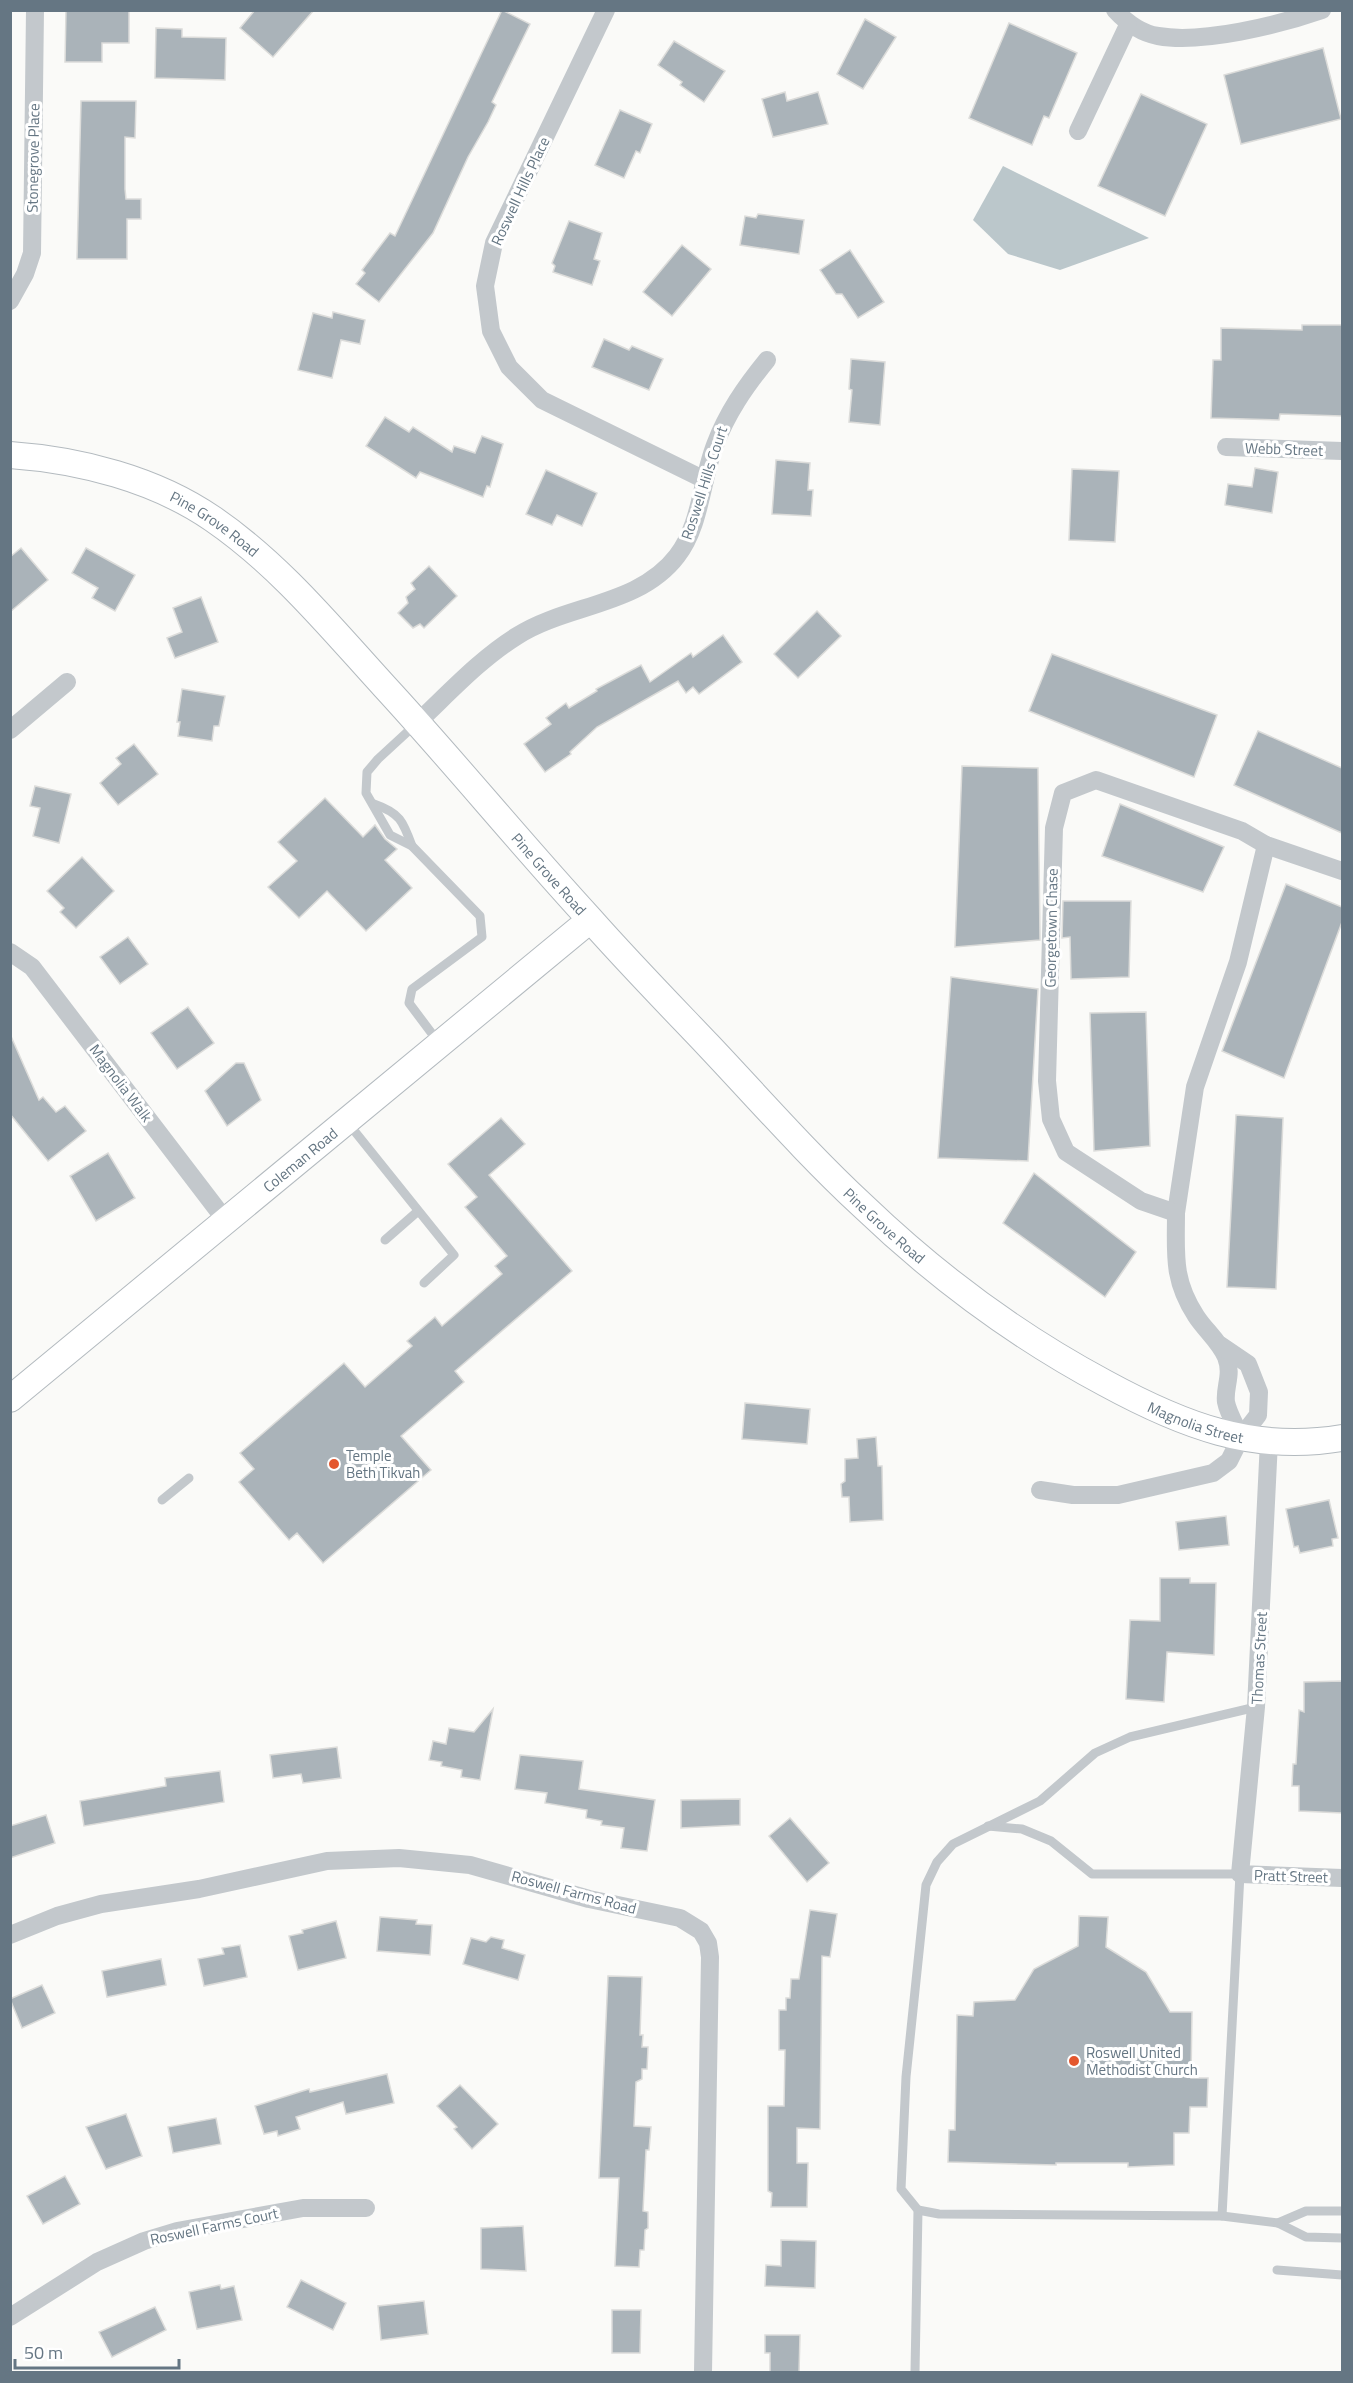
<svg xmlns="http://www.w3.org/2000/svg" width="1353" height="2383" viewBox="0 0 1353 2383" font-family="'Titillium Web',sans-serif">
<rect width="100%" height="100%" fill="#fafaf8"/>
<polygon fill="#bbc7cb" points="1003,166 1149,238 1060,270 1008,254 973,220"/>
<g fill="#aab3b9" stroke="#dcdcda" stroke-width="1.5">
<polygon points="66,10 129,10 129,43 102,43 102,62 65,62"/>
<polygon points="255,10 314,10 273,57 240,28"/>
<polygon points="502,10 530,24 492,102 496,105 488,122 468,157 433,233 379,302 356,284 365,273 362,270 390,233 395,236"/>
<polygon points="865,19 896,37 863,89 837,74"/>
<polygon points="1009,23 1077,53 1049,118 1044,116 1032,145 969,118"/>
<polygon points="156,28 182,29 182,37 226,38 225,80 155,78"/>
<polygon points="674,41 725,71 704,102 680,85 682,82 658,65"/>
<polygon points="1323,48 1341,119 1241,144 1224,75"/>
<polygon points="785,92 787,101 818,92 828,124 773,137 762,99"/>
<polygon points="1141,94 1207,124 1165,216 1098,186"/>
<polygon points="81,101 136,101 135,138 125,137 125,189 126,199 141,199 141,219 127,219 127,259 77,259"/>
<polygon points="620,110 652,124 640,153 636,151 624,178 595,165"/>
<polygon points="758,214 804,220 799,254 740,245 745,216 756,218"/>
<polygon points="569,221 602,233 594,259 600,261 592,285 553,272 555,266 552,263"/>
<polygon points="682,245 711,269 672,316 643,292"/>
<polygon points="850,250 884,302 858,318 842,294 836,294 820,270"/>
<polygon points="333,312 365,320 360,344 341,340 332,378 298,370 313,313 332,318"/>
<polygon points="1302,325 1342,325 1342,416 1280,414 1279,420 1211,418 1213,360 1221,360 1221,328 1302,330"/>
<polygon points="604,339 629,350 632,346 663,359 649,390 592,367"/>
<polygon points="851,359 885,362 880,425 849,422 852,390 849,389"/>
<polygon points="385,417 409,432 413,427 452,452 454,446 475,453 482,436 503,444 490,487 487,486 483,497 420,472 416,478 366,446"/>
<polygon points="776,460 810,463 808,490 813,490 811,516 772,514"/>
<polygon points="1255,468 1278,472 1272,513 1225,505 1228,484 1252,487"/>
<polygon points="1072,469 1119,471 1115,542 1069,540"/>
<polygon points="546,470 597,493 582,526 557,515 552,525 526,514"/>
<polygon points="21,548 48,580 10,612 10,557"/>
<polygon points="86,548 135,575 115,611 92,598 98,588 72,573"/>
<polygon points="429,566 457,596 424,628 420,624 413,628 398,613 408,603 406,597 415,589 411,583"/>
<polygon points="201,597 218,642 175,658 167,638 182,632 173,608"/>
<polygon points="817,611 841,636 798,678 774,654"/>
<polygon points="723,635 742,662 699,694 693,687 686,693 678,681 597,727 570,752 571,754 545,772 524,744 551,724 546,718 566,703 569,708 597,691 596,689 641,665 650,682 691,653 693,657"/>
<polygon points="1052,654 1217,715 1194,777 1029,711"/>
<polygon points="182,689 225,696 219,726 214,726 212,741 178,736 180,722 177,722"/>
<polygon points="1258,731 1342,768 1342,833 1234,785"/>
<polygon points="134,744 158,774 118,805 100,783 121,764 116,758"/>
<polygon points="962,766 1038,768 1040,940 955,947"/>
<polygon points="35,786 71,794 59,843 33,836 40,808 30,806"/>
<polygon points="325,798 363,837 375,825 385,839 397,849 385,860 412,888 366,931 327,891 299,918 268,887 297,861 278,842"/>
<polygon points="1120,804 1224,847 1203,892 1102,856"/>
<polygon points="82,857 114,891 76,928 60,912 64,908 47,891"/>
<polygon points="1286,884 1342,907 1342,922 1284,1078 1222,1051"/>
<polygon points="1063,901 1131,901 1129,977 1071,979 1070,937 1062,938"/>
<polygon points="128,937 148,964 120,984 100,957"/>
<polygon points="951,977 1038,989 1028,1161 938,1158"/>
<polygon points="188,1007 214,1043 177,1069 151,1033"/>
<polygon points="1146,1012 1150,1146 1094,1151 1090,1013"/>
<polygon points="10,1034 39,1100 43,1097 56,1112 65,1106 86,1131 48,1161 10,1114"/>
<polygon points="236,1063 244,1063 261,1100 227,1126 205,1091"/>
<polygon points="1236,1115 1283,1118 1276,1289 1227,1287"/>
<polygon points="501,1118 525,1144 489,1175 572,1271 455,1371 464,1382 401,1436 431,1470 323,1563 297,1533 289,1540 239,1482 254,1469 240,1453 344,1363 365,1387 412,1346 407,1341 435,1317 442,1326 502,1274 495,1266 507,1256 465,1207 477,1197 448,1164"/>
<polygon points="108,1153 135,1198 96,1221 70,1176"/>
<polygon points="1034,1173 1136,1252 1105,1297 1003,1223"/>
<polygon points="745,1403 810,1409 807,1444 742,1439"/>
<polygon points="876,1437 878,1466 882,1466 883,1520 850,1522 849,1497 842,1497 841,1484 845,1481 845,1459 858,1458 857,1439"/>
<polygon points="1329,1500 1338,1538 1332,1539 1333,1546 1300,1553 1298,1546 1294,1547 1286,1509"/>
<polygon points="1226,1516 1229,1545 1179,1550 1176,1522"/>
<polygon points="1160,1578 1190,1578 1190,1583 1216,1583 1214,1655 1167,1652 1164,1702 1126,1699 1130,1620 1160,1621"/>
<polygon points="1342,1681 1342,1813 1299,1811 1299,1786 1292,1786 1293,1764 1296,1764 1299,1710 1304,1712 1304,1682"/>
<polygon points="493,1709 480,1780 461,1777 462,1770 441,1766 442,1762 429,1760 433,1741 446,1744 449,1728 474,1732"/>
<polygon points="337,1747 341,1778 303,1783 301,1774 273,1778 270,1755"/>
<polygon points="520,1755 583,1761 579,1789 655,1800 647,1851 621,1848 624,1828 601,1825 602,1821 586,1818 587,1810 545,1803 547,1793 515,1789"/>
<polygon points="220,1771 224,1802 84,1826 80,1801 166,1786 165,1778"/>
<polygon points="740,1799 740,1825 681,1828 681,1800"/>
<polygon points="46,1815 55,1843 10,1858 10,1826"/>
<polygon points="790,1818 829,1863 807,1882 769,1836"/>
<polygon points="810,1910 837,1914 830,1957 822,1956 820,2129 797,2128 797,2163 808,2163 807,2207 771,2207 772,2193 768,2191 768,2106 784,2106 785,2050 779,2050 779,2010 786,2010 786,1998 790,1998 791,1979 799,1979"/>
<polygon points="1079,1916 1108,1917 1106,1947 1146,1972 1170,2012 1192,2012 1191,2078 1208,2078 1207,2107 1190,2107 1189,2133 1174,2133 1174,2165 1128,2167 1128,2163 1056,2163 1056,2165 948,2162 949,2130 955,2130 957,2015 973,2016 974,2002 1015,2000 1034,1969 1078,1946"/>
<polygon points="380,1917 417,1920 416,1924 432,1925 430,1955 377,1951"/>
<polygon points="336,1921 346,1958 298,1970 289,1936 303,1933 302,1930"/>
<polygon points="491,1937 504,1940 502,1948 525,1955 518,1980 463,1964 471,1938 486,1942"/>
<polygon points="240,1945 247,1977 204,1986 198,1959 224,1954 222,1948"/>
<polygon points="161,1959 166,1985 107,1997 102,1971"/>
<polygon points="608,1976 642,1977 640,2035 643,2035 642,2047 648,2047 647,2069 642,2069 642,2079 636,2082 634,2126 651,2127 649,2150 646,2150 643,2211 648,2212 648,2228 645,2230 644,2250 640,2250 639,2267 615,2266 619,2178 599,2178"/>
<polygon points="42,1985 55,2013 22,2028 10,1999"/>
<polygon points="387,2074 394,2103 346,2114 343,2102 296,2117 300,2129 278,2136 277,2131 264,2134 255,2106 309,2089 310,2092"/>
<polygon points="460,2085 498,2124 472,2149 454,2129 457,2127 437,2106"/>
<polygon points="126,2114 142,2156 106,2169 86,2127"/>
<polygon points="216,2118 221,2144 173,2153 168,2127"/>
<polygon points="65,2176 80,2204 43,2224 27,2196"/>
<polygon points="523,2226 526,2271 481,2269 481,2228"/>
<polygon points="781,2240 816,2241 815,2288 765,2286 766,2265 781,2266"/>
<polygon points="301,2280 346,2303 333,2330 287,2307"/>
<polygon points="220,2285 221,2289 234,2286 242,2320 197,2329 189,2292"/>
<polygon points="424,2301 428,2334 381,2340 378,2306"/>
<polygon points="155,2307 166,2330 112,2357 99,2332"/>
<polygon points="612,2310 641,2310 640,2353 612,2353"/>
<polygon points="765,2335 800,2335 799,2373 770,2373 770,2353 765,2353"/>
</g>
<g fill="none" stroke-linecap="round" stroke-linejoin="round">
<g stroke="#b3babf" stroke-width="28">
<g id="secondary">
<path id="s1" d="M10,455C80,460 155,479 213,519C280,565 331,628 385,687C455,763 520,843 590,919C628,962 668,1003 708,1045C759,1099 808,1155 863,1206C935,1275 1017,1336 1105,1383C1182,1425 1253,1453 1342,1438"/>
<path id="s2" d="M10,1399L590,920"/>
</g>
</g>
<g stroke="#c3c8cc" stroke-width="9">
<polyline points="416,724 378,759 367,772 366,793 390,835 412,846 480,916 482,937 412,989 409,1003 439,1043"/>
<path d="M374,804C400,813 403,821 412,846"/>
<polyline points="348,1123 454,1255 424,1283"/>
<polyline points="385,1240 417,1212"/>
<polyline points="162,1500 189,1478"/>
<polyline points="988,1826 1022,1829 1051,1841 1092,1874 1240,1874 1222,2216"/>
<polyline points="918,2210 939,2214 1222,2216 1278,2223 1306,2237 1342,2238"/>
<polyline points="1278,2223 1306,2211 1342,2211"/>
<polyline points="1277,2270 1342,2275"/>
<polyline points="915,2372 918,2210 901,2189 906,2077 926,1885 937,1862 953,1844 1040,1801 1095,1753 1130,1737 1256,1707"/>
</g>
<g stroke="#c3c8cc" stroke-width="18">
<polyline points="606,10 494,243 485,286 491,331 509,367 542,400 705,480"/>
<path d="M1115,10C1127,23 1140,33 1158,36C1202,44 1279,25 1322,10"/>
<polyline points="1078,131 1128,25"/>
<polyline points="10,301 25,274 32,253 35,10"/>
<polyline points="1226,447 1342,451"/>
<path d="M418,722C449,693 480,659 517,636C567,604 639,606 677,556C701,525 701,481 715,445C727,413 745,387 767,360"/>
<polyline points="10,730 67,682"/>
<polyline points="10,952 32,967 226,1221"/>
<polyline points="1176,1213 1195,1087 1238,962 1266,845"/>
<path d="M1241,1437C1236,1426 1228,1413 1226,1402C1224,1387 1233,1375 1226,1357C1219,1341 1205,1330 1196,1316C1172,1279 1176,1254 1176,1213L1141,1201L1066,1152L1051,1119L1047,1081L1054,828L1063,793L1096,780L1242,831L1266,845L1342,871"/>
<polyline points="1269,1441 1256,1707 1240,1874 1342,1878"/>
<polyline points="1040,1490 1073,1495 1118,1495 1213,1473 1229,1461 1241,1437 1258,1415 1259,1392 1248,1364 1220,1345"/>
<polyline points="10,1935 57,1916 101,1904 199,1889 327,1861 399,1858 470,1865 589,1899 680,1918 701,1931 708,1943 710,1957 703,2372"/>
<polyline points="10,2317 97,2262 144,2241 177,2231 303,2208 366,2208"/>
</g>
<use href="#secondary" stroke="#fff" stroke-width="26"/>
</g>
<g fill="#e4572e" stroke="#fff" stroke-width="2">
<circle cx="334" cy="1464" r="6"/>
<circle cx="1074" cy="2061" r="6"/>
</g>
<g text-anchor="middle" dominant-baseline="central" stroke-width="6" stroke-linejoin="round" paint-order="stroke">
<g font-size="15" fill="#657683" stroke="#fff">
<text transform="translate(33 158) rotate(-89)">Stonegrove Place</text>
<text transform="translate(520 191) rotate(-65)">Roswell Hills Place</text>
<text transform="translate(1284 449) rotate(2)">Webb Street</text>
<text transform="translate(704 483) rotate(-72)">Roswell Hills Court</text>
<text stroke="none"><textPath href="#s1" startOffset="219">Pine Grove Road</textPath></text>
<text stroke="none"><textPath href="#s1" startOffset="705">Pine Grove Road</textPath></text>
<text transform="translate(1051 928) rotate(-89)">Georgetown Chase</text>
<text transform="translate(121 1083) rotate(53)">Magnolia Walk</text>
<text stroke="none"><textPath href="#s2" startOffset="376">Coleman Road</textPath></text>
<text stroke="none"><textPath href="#s1" startOffset="1191">Pine Grove Road</textPath></text>
<text stroke="none"><textPath href="#s1" startOffset="1562">Magnolia Street</textPath></text>
<text transform="translate(1259 1658) rotate(-87)">Thomas Street</text>
<text transform="translate(1291 1876) rotate(2)">Pratt Street</text>
<text transform="translate(574 1892) rotate(15)">Roswell Farms Road</text>
<text transform="translate(214 2226) rotate(-12)">Roswell Farms Court</text>
</g>
<g font-size="15" fill="#657683" stroke="#fff" text-anchor="start">
<text x="346" y="1455">Temple<tspan x="346" dy="17">Beth Tikvah</tspan></text>
<text x="1086" y="2052">Roswell United<tspan x="1086" dy="17">Methodist Church</tspan></text>
</g>
</g>
<rect width="1353" height="2383" fill="none" stroke="#657683" stroke-width="24"/>
<path d="M15 2359v9h164v-9" fill="none" stroke="#657683" stroke-width="3"/>
<text x="24" y="2359" font-size="18" fill="#657683" stroke="#ffffff" stroke-width="4.5" paint-order="stroke">50 m</text>
</svg>
